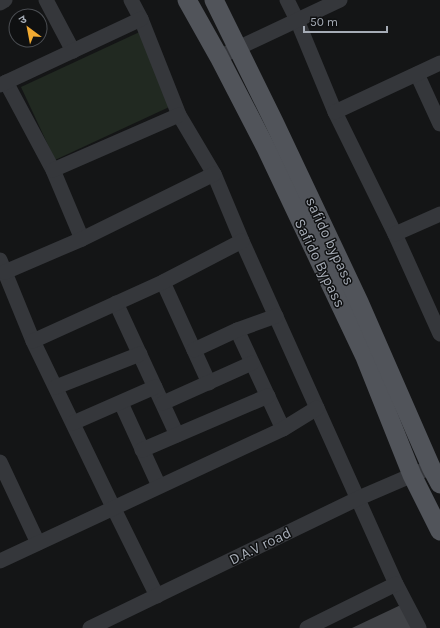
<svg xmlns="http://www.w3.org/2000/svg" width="440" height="628" viewBox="0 0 440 628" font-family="Karla,'Noto Sans Devanagari',sans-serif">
<rect width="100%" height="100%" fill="#141516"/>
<polygon fill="#212921" points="146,29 180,102 55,160 21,87"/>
<polygon fill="#404246" points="405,603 412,628 352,628"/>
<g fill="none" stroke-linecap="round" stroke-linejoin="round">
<g stroke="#35373b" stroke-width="15">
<polyline points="46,0 73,51"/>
<polyline points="131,0 141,19 179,115 214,174 242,241 396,584 419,628"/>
<polyline points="287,0 297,20 335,112 395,234 440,334"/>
<polyline points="0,3 5,0"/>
<polyline points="219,57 340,0"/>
<polyline points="417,74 440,124"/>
<polyline points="6,82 53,170 82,239"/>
<polyline points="0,85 141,19"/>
<polyline points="335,112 440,63"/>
<polyline points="53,170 179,115"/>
<polyline points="395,234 440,214"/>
<polyline points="0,260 33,341 113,507 157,596"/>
<polyline points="5,272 82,239 214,174"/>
<polyline points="163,282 209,383"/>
<polyline points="116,303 177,435"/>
<polyline points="237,330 283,429"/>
<polyline points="33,341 163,282 242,241"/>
<polyline points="194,350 237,330 276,316"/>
<polyline points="56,387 140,354"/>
<polyline points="121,403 159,486"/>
<polyline points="163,403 252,363"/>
<polyline points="73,423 155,387"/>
<polyline points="142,450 268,396"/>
<polyline points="0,462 38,543"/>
<polyline points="0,561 283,429 317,408"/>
<polyline points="90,628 359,498 431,467"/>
<polyline points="307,628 396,584"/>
</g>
<g stroke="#51545a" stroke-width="19">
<polyline points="187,0 219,57 266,148 365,357 412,475 440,531"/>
<polyline points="214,0 274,122 359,302 431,467 440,484"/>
</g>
</g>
<g text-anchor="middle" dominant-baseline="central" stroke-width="3" stroke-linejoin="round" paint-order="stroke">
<g font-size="15" fill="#a6acb6" stroke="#0f1011">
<text transform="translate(330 241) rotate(65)">safido bypass</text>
<text transform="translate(320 263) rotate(64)">Safido Bypass</text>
<text transform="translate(260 546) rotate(-26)">D.A.V road</text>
</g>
</g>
<g transform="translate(28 28) rotate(328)"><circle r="19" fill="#0f1011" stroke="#4b4e53"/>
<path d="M0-3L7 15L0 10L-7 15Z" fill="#f1aa32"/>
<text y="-6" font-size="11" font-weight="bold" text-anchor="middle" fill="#a6acb6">उ</text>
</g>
<path d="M304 26v6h83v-6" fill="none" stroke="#a6acb6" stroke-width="2"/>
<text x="310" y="26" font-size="12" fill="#a6acb6" stroke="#0f1011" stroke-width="3" paint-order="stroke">50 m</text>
</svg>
